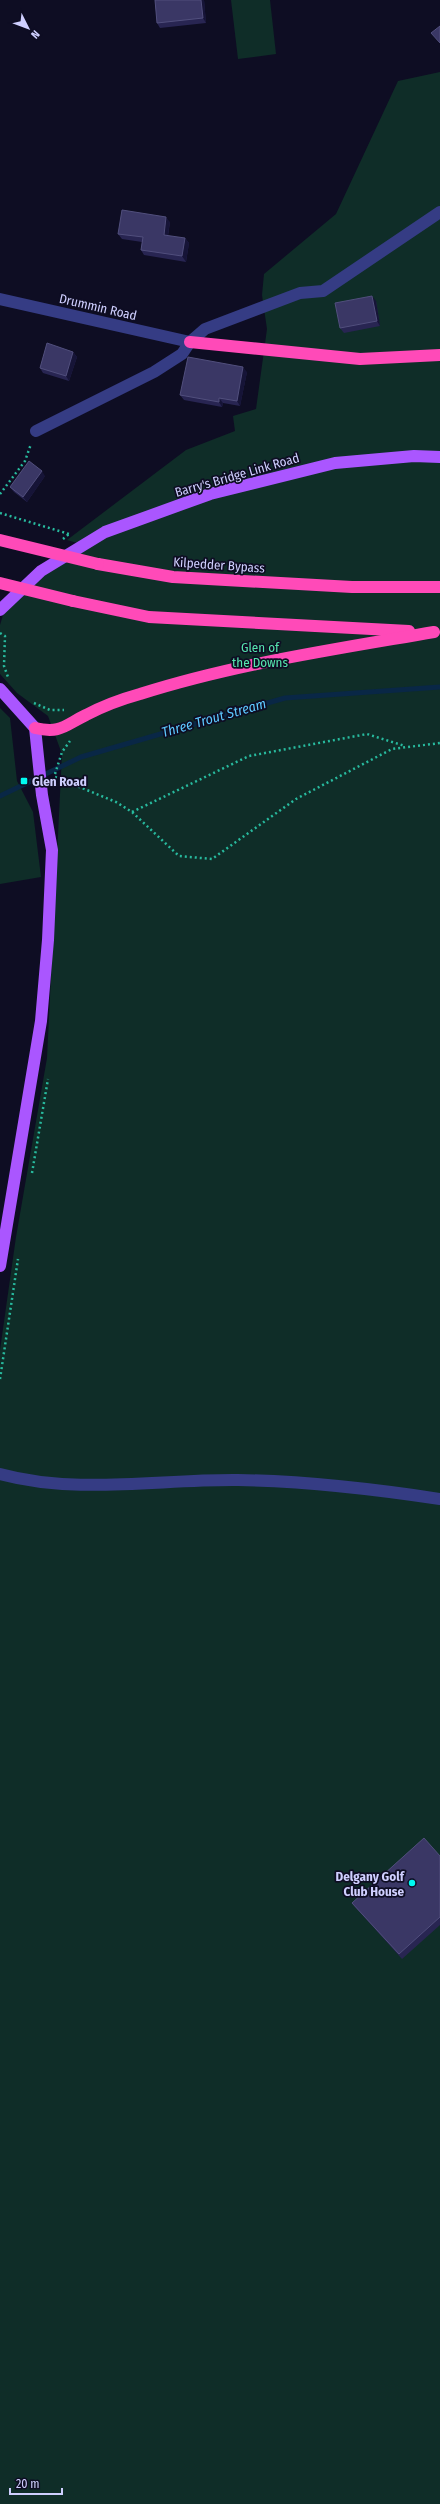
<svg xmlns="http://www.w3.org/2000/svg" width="440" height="2504" viewBox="0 0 440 2504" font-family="'Fira Sans Condensed',sans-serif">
<rect width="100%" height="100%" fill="#0e0d23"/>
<g fill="#0f2d28">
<polygon points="231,0 270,0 276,54 238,59"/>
<polygon points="440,72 440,2504 0,2504 0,1350 16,1237 47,1058 62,754 48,716 17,693 0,674 0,625 3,615 77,543 67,540 186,450 235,431 233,416 256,409 267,329 262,295 264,274 336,214 398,81"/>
<polygon points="0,708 10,718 17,781 33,812 41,877 0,884"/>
</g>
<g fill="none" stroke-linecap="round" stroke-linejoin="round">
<polyline stroke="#092746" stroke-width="5" points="0,796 81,757 285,698 440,687"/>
<g stroke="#28ba9e" stroke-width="2.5" stroke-dasharray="2 3" stroke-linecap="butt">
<polyline points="0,494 25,461 31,444"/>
<polyline points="0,513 69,534"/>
<polyline points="63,539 69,534"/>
<polyline points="0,633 5,636 4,666 8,677"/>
<polyline points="34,703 50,710 64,710"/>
<polyline points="55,774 62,752 70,741"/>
<polyline points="55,777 116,802 132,812 179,856 212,859 296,799 392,749 440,743"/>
<polyline points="132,812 249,756 367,734 405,746"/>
<polyline points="32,1173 48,1079"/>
<polyline points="0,1379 18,1259"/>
</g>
<g stroke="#353c84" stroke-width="12">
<polyline points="0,299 190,342"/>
<polyline points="36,431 154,372 182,354 190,342 205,329 300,293 323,291 440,212"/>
<path d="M0,1474C77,1495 159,1479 238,1480C305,1481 374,1489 440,1499"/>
</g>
<g stroke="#aa56ff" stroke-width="12">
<polyline points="0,610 41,571 105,532 210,494 335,463 414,456 440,457"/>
<polyline points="0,689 35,728 42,795 52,850 48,940 41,1021 0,1266"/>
</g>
<g stroke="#ff4ab8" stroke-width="12">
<polyline points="190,342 360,359 440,355"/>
<polyline points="98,564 173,577 352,587 440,587"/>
<polyline points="73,601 149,617 409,631"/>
<path d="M35,728C61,734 65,725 86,715C103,706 122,699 140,694C234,664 336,649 434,632"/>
</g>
<g stroke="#ff4ab8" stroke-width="12">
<polyline points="0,540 98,564"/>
<polyline points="0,583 73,601"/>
</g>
</g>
<g fill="#282552">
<polygon points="155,0 204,0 206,23 160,28 157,23"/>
<polygon points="170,222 168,236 185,238 189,243 186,262 144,255 141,250 142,242 122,239 118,234"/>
<polygon points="376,301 380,326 344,333 340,328"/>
<polygon points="73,352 77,357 69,381 43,373 40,368"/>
<polygon points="247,372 240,406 223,403 222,407 184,400 180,395"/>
<polygon points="45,476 27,502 14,492 10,487"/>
<polygon points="440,1856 440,1925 402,1959 356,1908 352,1903"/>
</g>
<g fill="#161437">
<polygon points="201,0 204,0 206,23 203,18"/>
<polygon points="166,217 170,222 167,240 164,235"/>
<polygon points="185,238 189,243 186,262 182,256"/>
<polygon points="372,296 376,301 380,326 377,321"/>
<polygon points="73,352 77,357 69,381 66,376"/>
<polygon points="243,367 247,372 240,406 237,401"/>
<polygon points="219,398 223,403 222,407 219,402"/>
<polygon points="42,471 45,476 27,502 23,497"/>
</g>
<g fill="#3a3765" stroke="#514f7d">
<polygon points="155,0 201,0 203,18 157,23"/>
<polygon points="440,26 440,43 431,33"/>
<polygon points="122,210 166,217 164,235 185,238 182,256 141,250 143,237 118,234"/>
<polygon points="372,296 377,321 340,328 335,303"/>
<polygon points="47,343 73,352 66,376 40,368"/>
<polygon points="188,357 243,367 237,401 219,398 219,402 180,395"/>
<polygon points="29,461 42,471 23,497 10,487"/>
<polygon points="424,1838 440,1856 440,1917 399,1954 352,1903"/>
</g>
<g fill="#00faf2" stroke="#0e0d23" stroke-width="1.5">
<rect x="20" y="777" width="8" height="8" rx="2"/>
<circle cx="412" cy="1883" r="4"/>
</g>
<g text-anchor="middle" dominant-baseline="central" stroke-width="3.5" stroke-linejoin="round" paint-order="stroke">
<g font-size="13" fill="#cfcfff" stroke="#0e0d23">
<text transform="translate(98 307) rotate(13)">Drummin Road</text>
<text transform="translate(237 475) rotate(-16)">Barry's Bridge Link Road</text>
<text transform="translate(219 565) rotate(4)">Kilpedder Bypass</text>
</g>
<g font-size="13" fill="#55e5ae" stroke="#0e0d23">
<text x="260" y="647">Glen of<tspan x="260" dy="15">the Downs</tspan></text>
</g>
<g font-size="13" font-weight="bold" fill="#cfcfff" stroke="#0e0d23" text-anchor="start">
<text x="32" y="781">Glen Road</text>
<text x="404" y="1876" text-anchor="end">Delgany Golf<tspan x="404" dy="15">Club House</tspan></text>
</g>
<g font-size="14" font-style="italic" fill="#5dc9ff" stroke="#0e0d23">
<text transform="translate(214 718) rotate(-16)">Three Trout Stream</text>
</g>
</g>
<g transform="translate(28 28) rotate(132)" stroke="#0e0d23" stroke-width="3" paint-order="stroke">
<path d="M0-3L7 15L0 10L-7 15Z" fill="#cfcfff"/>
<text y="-6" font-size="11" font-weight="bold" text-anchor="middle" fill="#cfcfff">N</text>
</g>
<path d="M10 2488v6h52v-6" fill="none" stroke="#cfcfff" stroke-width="2"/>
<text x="16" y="2488" font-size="12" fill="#cfcfff" stroke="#0e0d23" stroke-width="3" paint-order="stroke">20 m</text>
</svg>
